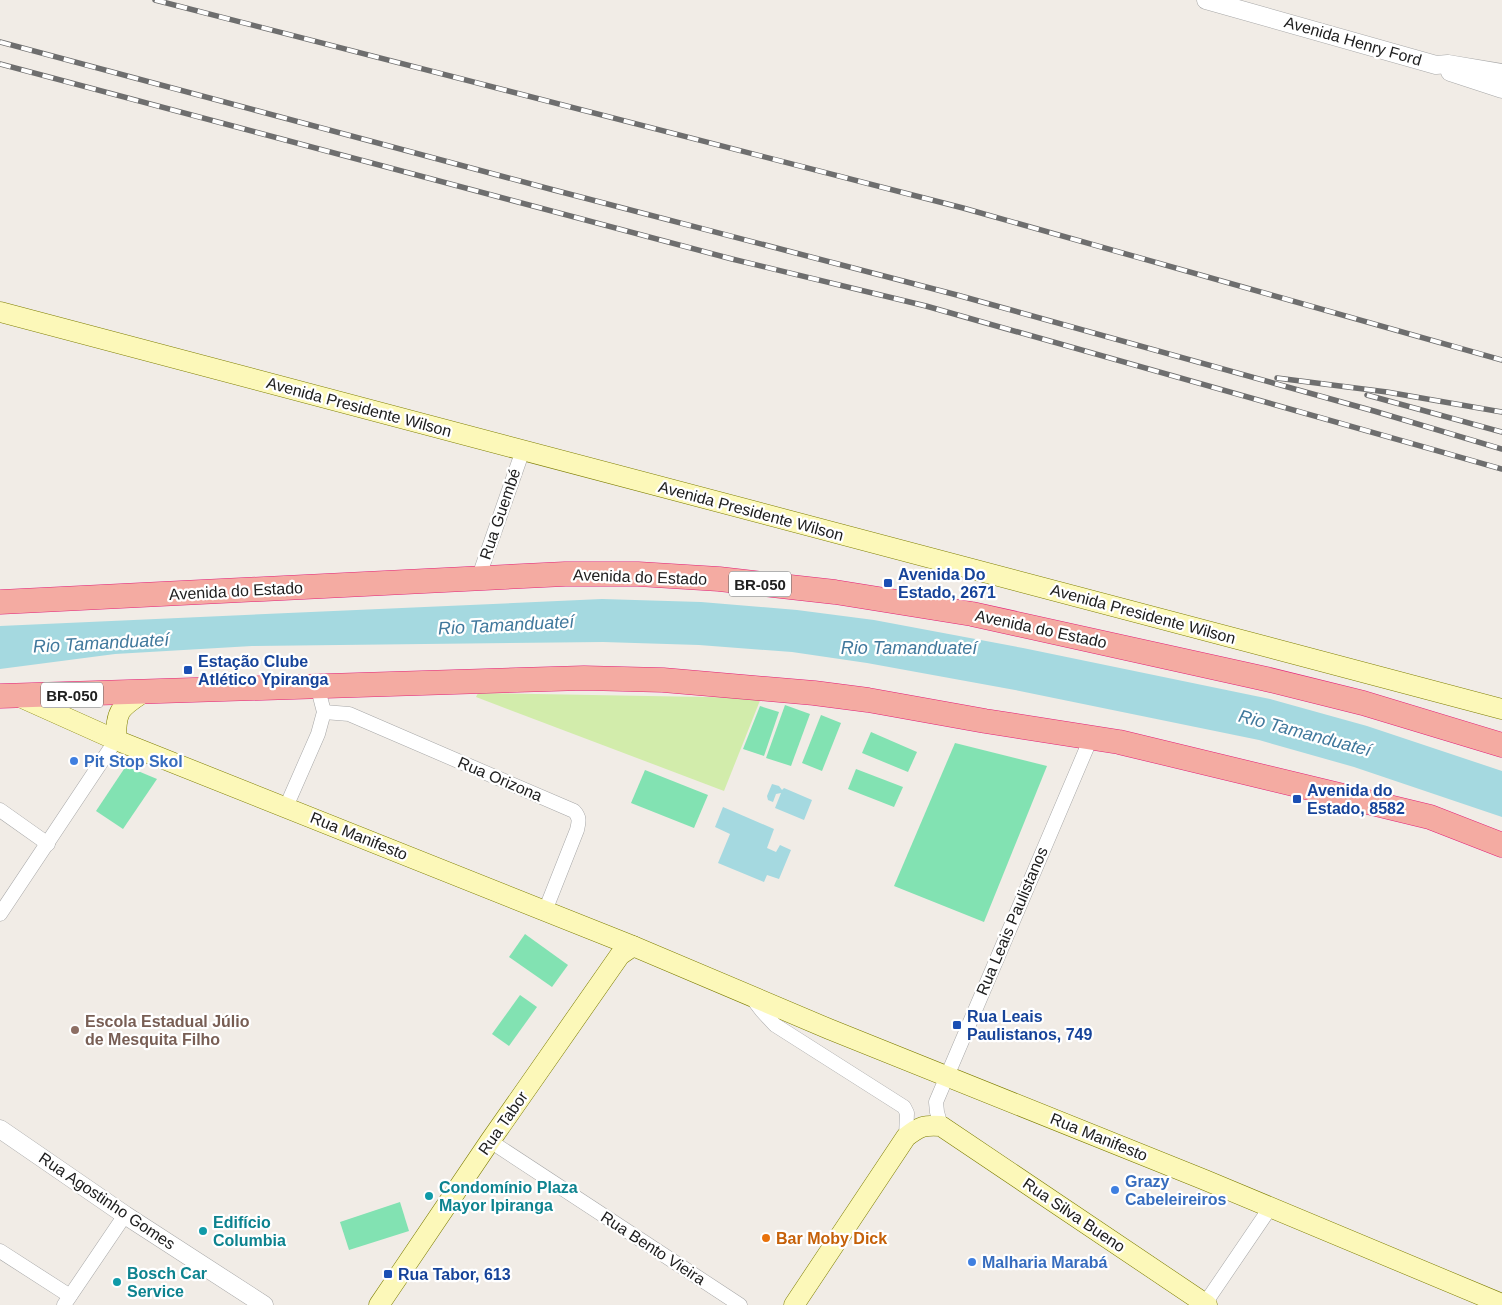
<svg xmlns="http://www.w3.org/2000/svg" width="1502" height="1305" viewBox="0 0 1502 1305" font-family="Arial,sans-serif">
<rect width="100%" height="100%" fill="#f1ece6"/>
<polygon fill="#d2ecab" points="478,693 761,698 724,791 476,697"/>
<g fill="#82e2b2">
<polygon points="785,705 810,714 791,766 766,758"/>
<polygon points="760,706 779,712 764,756 743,749"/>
<polygon points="821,715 841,723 822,771 802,763"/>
<polygon points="871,732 917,752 908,772 862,753"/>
<polygon points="955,743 1047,766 984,922 894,886"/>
<polygon points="126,766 157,779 123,829 96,811"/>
<polygon points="856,769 903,787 894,807 848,789"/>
<polygon points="645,770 708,795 694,828 631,803"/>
<polygon points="525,934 568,965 552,987 509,957"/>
<polygon points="520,995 537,1007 509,1046 492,1034"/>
<polygon points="400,1202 409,1231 349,1250 340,1222"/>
</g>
<g fill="#a5d9e0">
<polygon points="602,599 701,602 797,610 874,620 1023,648 1270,699 1367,726 1502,771 1502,817 1354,767 1259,740 1015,690 867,663 792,652 699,645 603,642 252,646 115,654 0,669 0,626"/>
<polygon points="772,784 779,786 782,790 784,788 812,800 804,820 775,808 781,793 776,794 773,802 768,800 767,796"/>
<polygon points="723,807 774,829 767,848 776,852 780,845 791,850 779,879 767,875 764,882 718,863 730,834 715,827"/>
</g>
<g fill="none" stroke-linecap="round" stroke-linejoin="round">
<g stroke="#a7a7a7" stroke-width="15">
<g id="minor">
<polyline points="478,579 523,450"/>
<path d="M324,712L349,714L574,811C580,817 579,822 577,830L545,911"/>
<polyline points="286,807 318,734 324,712 317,685"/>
<polyline points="0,810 48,844"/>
<polyline points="0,914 116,740"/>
<polyline points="752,998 762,1011 775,1025 904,1107 907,1113 906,1137"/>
<polyline points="941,1126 937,1112 936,1102 1091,738"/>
<polyline points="490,1141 740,1305"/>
<polyline points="0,1251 70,1296"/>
<polyline points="64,1305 125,1215"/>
<polyline points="1204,1305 1270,1208"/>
</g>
</g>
<g stroke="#a7a7a7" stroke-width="19">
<g id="tertiary">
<polyline points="1206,0 1436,65 1448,64 1502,73"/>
<polyline points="1450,72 1502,89"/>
<polyline points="0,1129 125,1215 264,1305"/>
</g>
</g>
<g stroke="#7d7d01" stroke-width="21">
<g id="secondary">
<polyline points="0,312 1502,709"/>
<polyline points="20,697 116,740 633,946 829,1029 1205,1180 1502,1304"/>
<path d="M116,740C116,709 120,708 144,692"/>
<polyline points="379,1305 490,1141 620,955 633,946"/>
<path d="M794,1305L906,1137C920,1126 924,1125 941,1126L1207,1305"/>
</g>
</g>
<g stroke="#e22078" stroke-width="25">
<g id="trunk">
<polyline points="0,602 565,574 638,574 719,579 835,592 972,614 1266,679 1363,703 1502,745"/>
<polyline points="0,696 584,678 663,680 814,693 868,700 985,721 1119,742 1430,817 1502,845"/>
</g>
</g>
<use href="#minor" stroke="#fff" stroke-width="14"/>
<use href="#tertiary" stroke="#fff" stroke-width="18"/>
<use href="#secondary" stroke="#fcf8b9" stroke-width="20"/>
<use href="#trunk" stroke="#f4aba2" stroke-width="24"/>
<g stroke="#6e6e6e" stroke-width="5.5">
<g id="rail">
<polyline points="155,0 963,208 1502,360"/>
<polyline points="0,42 550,189 957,295 1374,411 1502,449"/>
<polyline points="0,64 732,259 926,306 1502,469"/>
<polyline points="1277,378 1387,392 1502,412"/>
<polyline points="1367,395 1502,432"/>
</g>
</g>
<use href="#rail" stroke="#fff" stroke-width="4" stroke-dasharray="11" stroke-linecap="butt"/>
</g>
<g fill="#1a4fb4" stroke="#fff" stroke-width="2">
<rect x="883" y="578" width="10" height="10" rx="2.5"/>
<rect x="183" y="665" width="10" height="10" rx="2.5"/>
<rect x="1292" y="794" width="10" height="10" rx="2.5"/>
<rect x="952" y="1020" width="10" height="10" rx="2.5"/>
<rect x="383" y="1269" width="10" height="10" rx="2.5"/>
</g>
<g fill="#3f7fe0" stroke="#fff" stroke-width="2">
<circle cx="74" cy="761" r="5"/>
<circle cx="1115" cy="1190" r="5"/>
<circle cx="972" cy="1262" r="5"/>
</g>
<circle fill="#8d6e63" stroke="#fff" stroke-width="2" cx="75" cy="1030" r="5"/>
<g fill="#0f9aa8" stroke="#fff" stroke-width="2">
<circle cx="429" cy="1196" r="5"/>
<circle cx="203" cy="1231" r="5"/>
<circle cx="117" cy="1282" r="5"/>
</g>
<circle fill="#e8710a" stroke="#fff" stroke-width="2" cx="766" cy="1238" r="5"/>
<g text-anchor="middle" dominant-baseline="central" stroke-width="4.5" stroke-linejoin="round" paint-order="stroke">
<g fill="#fff" stroke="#636363" stroke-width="1">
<rect x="729" y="571.5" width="62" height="25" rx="4"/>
<rect x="41" y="682.5" width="62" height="25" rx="4"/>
</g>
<g font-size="15" font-weight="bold" fill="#202020">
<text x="760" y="584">BR-050</text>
<text x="72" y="695">BR-050</text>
</g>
<g font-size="16" fill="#202020" stroke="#fff">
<text transform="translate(1353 41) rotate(16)">Avenida Henry Ford</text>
<text transform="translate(359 407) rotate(15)">Avenida Presidente Wilson</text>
<text transform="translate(751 511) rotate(15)">Avenida Presidente Wilson</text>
<text transform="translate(500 514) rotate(-71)">Rua Guembé</text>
<text transform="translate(640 577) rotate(2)">Avenida do Estado</text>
<text transform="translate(236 591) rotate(-3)">Avenida do Estado</text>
<text transform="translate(1143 614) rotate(15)">Avenida Presidente Wilson</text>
<text transform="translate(1041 629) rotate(12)">Avenida do Estado</text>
<text transform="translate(500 779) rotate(23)">Rua Orizona</text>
<text transform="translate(359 836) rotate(22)">Rua Manifesto</text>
<text transform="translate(1012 921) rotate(-67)">Rua Leais Paulistanos</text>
<text transform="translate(503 1123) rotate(-55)">Rua Tabor</text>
<text transform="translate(1099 1137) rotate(22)">Rua Manifesto</text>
<text transform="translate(107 1201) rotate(34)">Rua Agostinho Gomes</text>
<text transform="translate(1074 1215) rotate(34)">Rua Silva Bueno</text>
<text transform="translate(653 1248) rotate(33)">Rua Bento Vieira</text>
</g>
<g font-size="16" font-weight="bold" fill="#164399" stroke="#fff" text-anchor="start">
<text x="898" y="574">Avenida Do<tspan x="898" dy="18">Estado, 2671</tspan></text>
<text x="198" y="661">Estação Clube<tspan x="198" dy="18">Atlético Ypiranga</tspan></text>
<text x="1307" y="790">Avenida do<tspan x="1307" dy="18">Estado, 8582</tspan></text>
<text x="967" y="1016">Rua Leais<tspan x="967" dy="18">Paulistanos, 749</tspan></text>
<text x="398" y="1274">Rua Tabor, 613</text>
</g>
<g font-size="16" font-weight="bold" fill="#366cbe" stroke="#fff" text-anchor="start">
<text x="84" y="761">Pit Stop Skol</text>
<text x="1125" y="1181">Grazy<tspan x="1125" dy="18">Cabeleireiros</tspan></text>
<text x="982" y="1262">Malharia Marabá</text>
</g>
<g font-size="16" font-weight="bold" fill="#785e54" stroke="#fff" text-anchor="start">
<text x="85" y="1021">Escola Estadual Júlio<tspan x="85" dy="18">de Mesquita Filho</tspan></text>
</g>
<g font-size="16" font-weight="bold" fill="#0d838f" stroke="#fff" text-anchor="start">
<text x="439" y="1187">Condomínio Plaza<tspan x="439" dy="18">Mayor Ipiranga</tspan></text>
<text x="213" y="1222">Edifício<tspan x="213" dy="18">Columbia</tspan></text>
<text x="127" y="1273">Bosch Car<tspan x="127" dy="18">Service</tspan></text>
</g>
<g font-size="16" font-weight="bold" fill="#c56008" stroke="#fff" text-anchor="start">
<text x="776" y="1238">Bar Moby Dick</text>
</g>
<g font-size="18" font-style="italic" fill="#40789c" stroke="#fff">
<text transform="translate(506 625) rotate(-3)">Rio Tamanduateí</text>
<text transform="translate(101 643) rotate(-3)">Rio Tamanduateí</text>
<text x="909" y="648">Rio Tamanduateí</text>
<text transform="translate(1305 733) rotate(15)">Rio Tamanduateí</text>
</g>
</g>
</svg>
